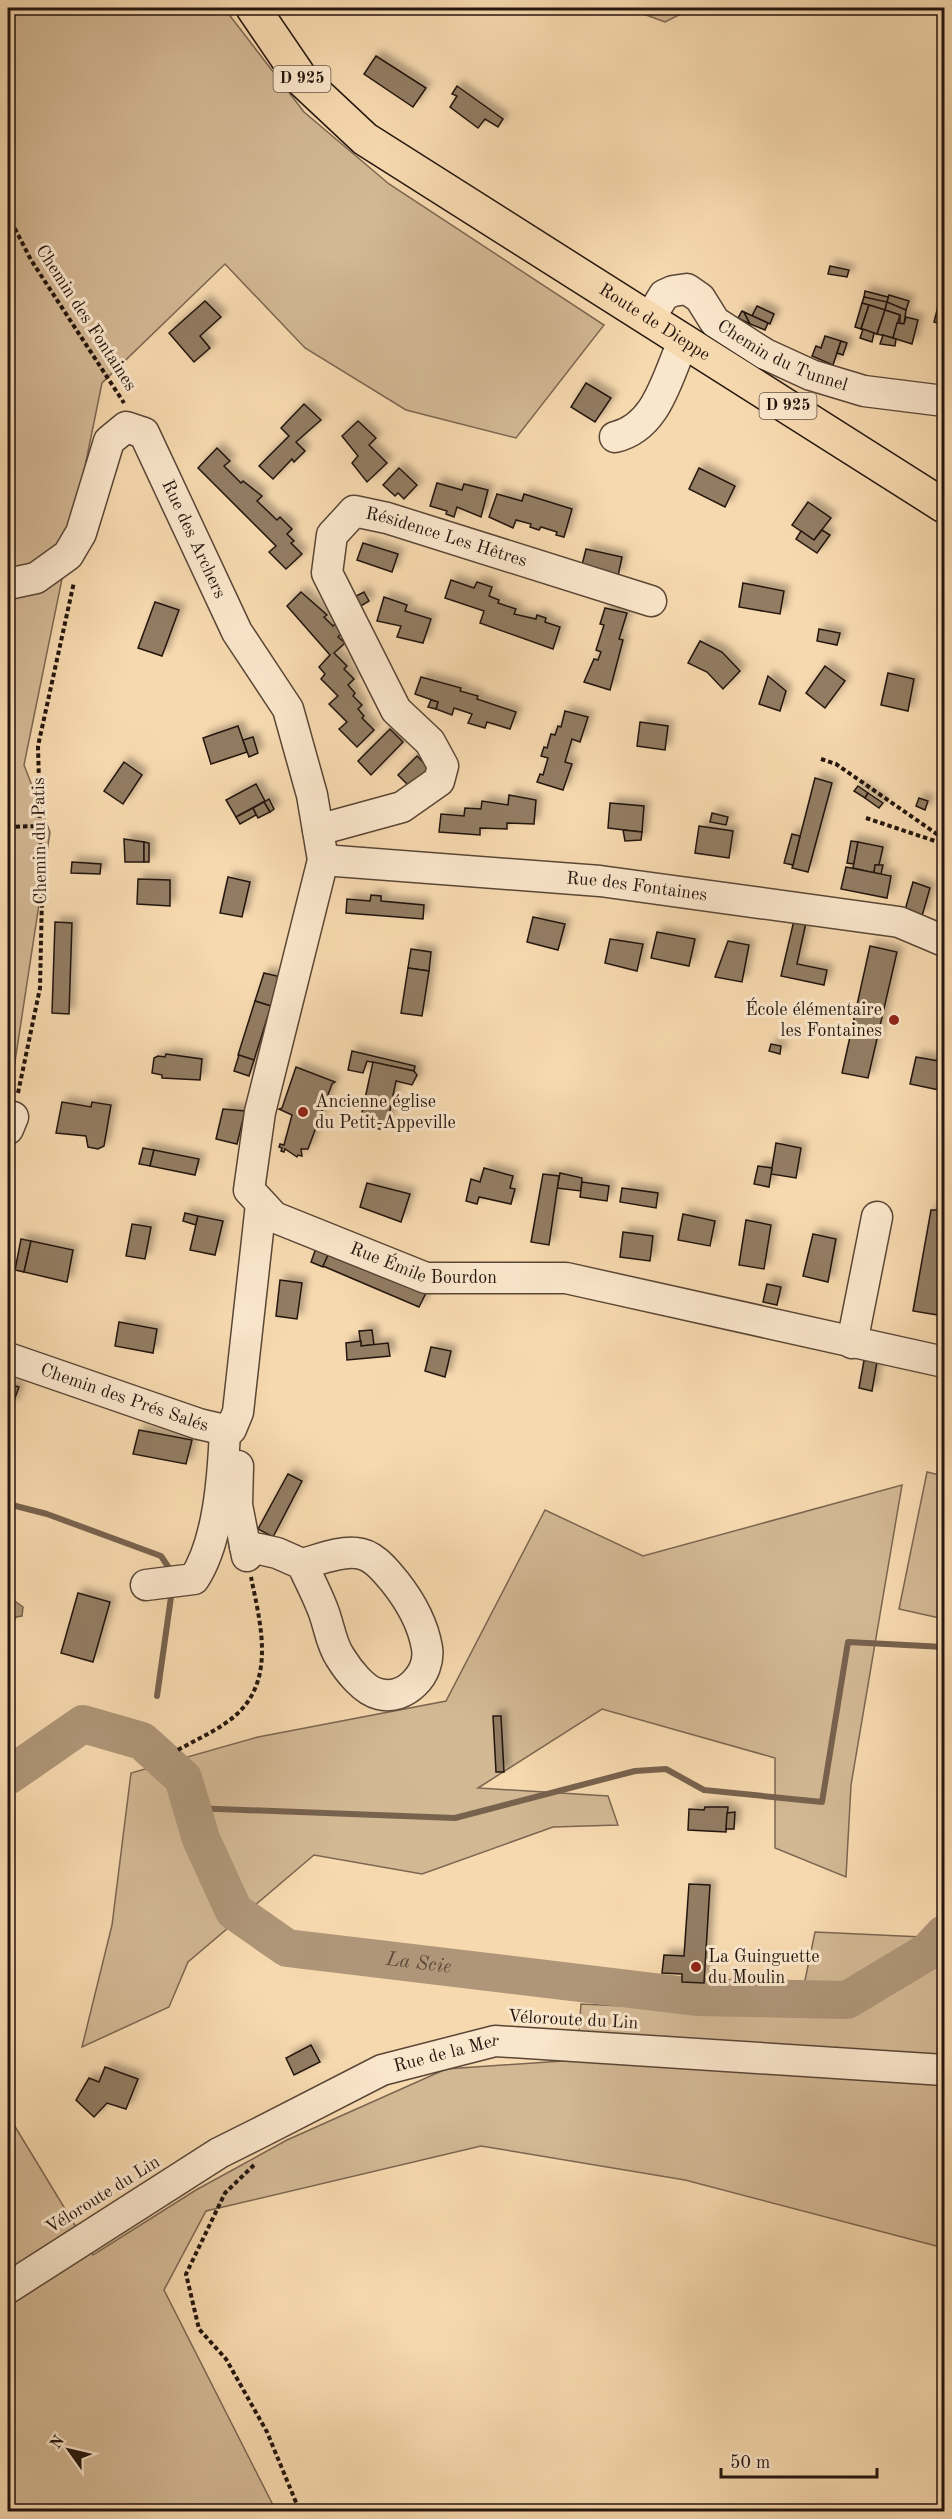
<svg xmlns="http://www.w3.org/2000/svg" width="952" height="2519" viewBox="0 0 952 2519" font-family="'Old Standard TT',serif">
<defs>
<filter id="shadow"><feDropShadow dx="5.5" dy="-5.5" stdDeviation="3" flood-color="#0004"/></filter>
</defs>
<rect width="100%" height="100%" fill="#f7d9af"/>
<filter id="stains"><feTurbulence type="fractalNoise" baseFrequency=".00333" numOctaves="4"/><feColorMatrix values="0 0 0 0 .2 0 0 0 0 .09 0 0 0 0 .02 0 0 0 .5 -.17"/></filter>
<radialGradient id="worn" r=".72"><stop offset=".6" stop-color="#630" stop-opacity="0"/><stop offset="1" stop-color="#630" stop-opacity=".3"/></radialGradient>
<g fill="#d3b894" stroke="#7c6651" stroke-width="1.5">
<polygon points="8,8 224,8 304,112 389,184 604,325 516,438 406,410 305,348 225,264 102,383 24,765 50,832 11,1088 8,1080"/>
<polygon points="627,8 677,8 681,14 665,22"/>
<polygon points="927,1472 944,1476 944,1619 899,1609"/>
<polygon points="902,1485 851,1785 846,1877 775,1848 775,1758 602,1709 478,1788 608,1796 618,1825 553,1827 422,1874 314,1855 188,1962 169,2007 82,2047 112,1925 131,1773 258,1737 446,1701 545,1510 643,1556"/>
<polygon points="815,1932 944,1938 944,2248 685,2180 481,2146 206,2211 164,2290 276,2511 8,2511 8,2115 93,2255 196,2190 287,2140 446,2069 577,2060 581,2004 798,2014"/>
</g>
<polygon fill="#af9678" stroke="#77624e" stroke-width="1.5" points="8,1596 23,1607 22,1616 16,1617 8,1636"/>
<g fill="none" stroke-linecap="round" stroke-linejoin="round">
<g stroke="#77624e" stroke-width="6">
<polyline points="8,1504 47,1514 161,1556 173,1574"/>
<polyline points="157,1696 172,1590"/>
<polyline points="192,1808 455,1818 635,1771 666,1769 704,1790 822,1802 848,1642 944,1647"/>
</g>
<path stroke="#af9678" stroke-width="38" id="s1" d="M8,1776L83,1724L142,1741L183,1778L201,1839L234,1911L287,1948L696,1997L847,2000L927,1952L944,1934"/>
</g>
<g fill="#927b62" stroke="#24150e" stroke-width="1.5" filter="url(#shadow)">
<polygon points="376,56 426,88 413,107 364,74"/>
<polygon points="457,86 503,119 498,127 485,119 478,128 450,107 457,96 452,94"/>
<polygon points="830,266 849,270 847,277 828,274"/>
<polygon points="865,291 888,297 889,295 887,302 882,302 864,297"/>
<polygon points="889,295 909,301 906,310 890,305 887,302"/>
<polygon points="864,297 887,302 885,310 862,303"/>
<polygon points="940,299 944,300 944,325 934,322"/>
<polygon points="205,301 221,317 200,336 210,348 194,362 169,333"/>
<polygon points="887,302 906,310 904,324 900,323 900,315 885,310"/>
<polygon points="862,303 869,305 861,329 855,327"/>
<polygon points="869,305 885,310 877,334 861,329"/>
<polygon points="757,306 774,314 770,324 752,316"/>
<polygon points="885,310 900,315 893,338 877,334"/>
<polygon points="742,311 744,312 750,324 738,318"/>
<polygon points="744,312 768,323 765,330 750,324"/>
<polygon points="906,317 918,320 912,344 893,338 897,323 904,324"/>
<polygon points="863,329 874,333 872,342 860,338"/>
<polygon points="883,335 896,339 895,346 880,344"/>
<polygon points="825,336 841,341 833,365 812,356 816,346 821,348"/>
<polygon points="841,341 847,343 843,355 837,353"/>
<polygon points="586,383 611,398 595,422 571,407"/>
<polygon points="304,404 321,420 296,442 305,451 294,462 292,459 273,479 259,466 289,436 281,428"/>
<polygon points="358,421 376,438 369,445 387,463 367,482 352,463 358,456 342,436"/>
<polygon points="217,448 230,461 224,466 241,483 243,481 262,496 257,501 277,520 280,517 292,529 287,534 294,541 291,543 302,554 286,569 269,552 276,546 198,468"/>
<polygon points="399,468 417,485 404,499 398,493 395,496 383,485"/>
<polygon points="699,468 735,486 725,507 689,489"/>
<polygon points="437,483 462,490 464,484 488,490 481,517 457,507 454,517 446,514 447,511 430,506"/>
<polygon points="497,494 522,501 524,494 572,509 564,537 556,535 557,532 541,527 539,530 530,527 531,524 516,520 513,528 489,517"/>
<polygon points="808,502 831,518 814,540 792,525"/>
<polygon points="822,530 830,535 817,553 796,539 801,531 814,540"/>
<polygon points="363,543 398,554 392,572 357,560"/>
<polygon points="586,549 622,557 618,576 581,569"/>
<polygon points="451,580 474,588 477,582 492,587 489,596 499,600 498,603 516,609 514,614 536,619 537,615 546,618 545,622 560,627 553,649 480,623 484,611 445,598"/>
<polygon points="743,583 784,591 780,614 739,607"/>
<polygon points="301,592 327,615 324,617 333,626 335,624 343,632 338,637 345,643 334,653 347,666 344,669 354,679 348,685 355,693 353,696 362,705 358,709 364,716 362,718 374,730 357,747 339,729 347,722 329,704 338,696 321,679 325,674 319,667 330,655 287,606"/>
<polygon points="364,592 369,601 361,606 356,596"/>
<polygon points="384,597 407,605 405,611 431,619 423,643 397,637 401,626 377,621"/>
<polygon points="155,602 179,610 162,656 138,648"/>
<polygon points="605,608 627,613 619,639 623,640 610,690 584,682 594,659 598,660 601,652 596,650 604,625 600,624"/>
<polygon points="819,629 840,633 837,645 817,641"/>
<polygon points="700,641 722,652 740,671 723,689 707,672 688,663"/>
<polygon points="825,666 845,681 825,708 806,693"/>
<polygon points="888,673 914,679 908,711 881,705"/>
<polygon points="768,676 786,691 780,711 759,704"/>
<polygon points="421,677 461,688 460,691 478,696 477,699 516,712 510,729 487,722 485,728 468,723 472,714 454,708 452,715 436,709 438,702 415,694"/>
<polygon points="431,700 438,702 436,709 428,707"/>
<polygon points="565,711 588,717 580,742 572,739 565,762 572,764 563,790 537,782 540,774 543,775 548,758 541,756 544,747 547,748 551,734 555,735 558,726 561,727"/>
<polygon points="640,722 668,726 665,750 637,746"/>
<polygon points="238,726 247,752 211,764 203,738"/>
<polygon points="390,729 403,742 371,775 358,761"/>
<polygon points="253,737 258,753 249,757 243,740"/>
<polygon points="417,756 430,769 411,788 398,775"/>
<polygon points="124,762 142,775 123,804 104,791"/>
<polygon points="815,778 832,783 808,872 792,868"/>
<polygon points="256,784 265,801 236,817 226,800"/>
<polygon points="858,786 868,793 865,798 854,791"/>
<polygon points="868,793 883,803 879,808 865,798"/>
<polygon points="509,795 536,800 534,824 507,823 507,829 480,828 480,835 439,832 441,814 464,816 465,808 481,809 482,801 508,805"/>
<polygon points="919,798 928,801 925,810 916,806"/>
<polygon points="269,799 274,809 270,812 264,802"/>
<polygon points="264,802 270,812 258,818 253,808"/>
<polygon points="610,803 644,806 642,832 608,828"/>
<polygon points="253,808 256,815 240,824 236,817"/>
<polygon points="712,813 728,817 726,825 710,822"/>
<polygon points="699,826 733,831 729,858 695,853"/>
<polygon points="623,830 642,832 641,840 625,841"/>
<polygon points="792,834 800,836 793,865 784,863"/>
<polygon points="124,839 144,842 144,862 125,862"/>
<polygon points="851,841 858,842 854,864 847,863"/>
<polygon points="144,842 149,843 149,862 144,862"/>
<polygon points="858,842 883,847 879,865 875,865 874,873 853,868"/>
<polygon points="72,862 101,864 100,874 71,873"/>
<polygon points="875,865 883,865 881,874 874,873"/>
<polygon points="846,867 891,876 887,898 841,889"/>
<polygon points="228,877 250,882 242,917 220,913"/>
<polygon points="138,879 170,880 170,906 137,904"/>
<polygon points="913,882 930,888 922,916 905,910"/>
<polygon points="371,895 381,896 381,901 424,905 423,919 346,913 347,899 370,901"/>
<polygon points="795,916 807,918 797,964 827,970 824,985 781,976"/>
<polygon points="533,917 565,924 558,950 527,942"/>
<polygon points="55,922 72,923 69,1014 52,1013"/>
<polygon points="657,932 695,939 689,966 651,958"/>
<polygon points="610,939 643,944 637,971 605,963"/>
<polygon points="728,941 749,945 742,982 715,977"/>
<polygon points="870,946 897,952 868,1078 842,1073"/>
<polygon points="411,949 431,952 429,971 408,968"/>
<polygon points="408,968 429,971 422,1016 401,1013"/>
<polygon points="264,973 281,977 271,1006 255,1001"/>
<polygon points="255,1001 271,1006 254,1060 238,1055"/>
<polygon points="771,1044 781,1046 780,1054 769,1051"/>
<polygon points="352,1051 415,1066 414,1071 367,1061 363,1073 348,1070"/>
<polygon points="166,1054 202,1059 200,1080 162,1078 162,1075 152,1073 154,1058 158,1056 165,1057"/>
<polygon points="239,1055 254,1060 249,1076 234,1071"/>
<polygon points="916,1057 944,1062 944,1091 910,1084"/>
<polygon points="373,1062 414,1071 417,1075 412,1085 396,1081 386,1130 359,1126"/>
<polygon points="296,1067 335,1082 332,1084 308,1149 301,1149 302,1156 298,1155 297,1157 285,1149 284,1152 281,1151 282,1148 279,1147 280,1144 284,1145 292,1115 279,1109 282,1108"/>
<polygon points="62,1102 91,1107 92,1102 111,1105 104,1146 98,1149 88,1147 86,1136 56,1133"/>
<polygon points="223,1109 245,1111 237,1144 216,1139"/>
<polygon points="776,1143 801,1148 796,1178 771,1174"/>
<polygon points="143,1148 154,1150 150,1166 139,1164"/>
<polygon points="154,1150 199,1159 195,1175 150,1166"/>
<polygon points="758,1166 772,1168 769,1187 754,1184"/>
<polygon points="484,1168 513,1176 510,1188 515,1189 511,1204 479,1197 477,1204 466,1201 471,1179 480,1182"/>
<polygon points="560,1173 582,1178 581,1191 557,1188"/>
<polygon points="543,1174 559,1176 549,1245 531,1242"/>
<polygon points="582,1182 609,1186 607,1201 580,1197"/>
<polygon points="367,1183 410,1194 401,1222 360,1207"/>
<polygon points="622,1188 658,1193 656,1208 620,1202"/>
<polygon points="931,1210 944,1210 944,1316 913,1311"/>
<polygon points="185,1213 198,1216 196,1225 183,1221"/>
<polygon points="683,1214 715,1221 710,1246 678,1240"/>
<polygon points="198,1216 223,1221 215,1255 190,1250"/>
<polygon points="746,1220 771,1225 764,1269 739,1265"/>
<polygon points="132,1224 151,1227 145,1259 126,1256"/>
<polygon points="623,1232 653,1236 650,1261 620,1257"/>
<polygon points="813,1234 836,1239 828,1282 803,1276"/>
<polygon points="21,1239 31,1241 24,1272 15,1270"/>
<polygon points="31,1241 73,1250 67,1282 24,1272"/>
<polygon points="316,1248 329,1253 323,1267 311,1262"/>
<polygon points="329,1253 426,1293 419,1307 323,1266"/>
<polygon points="280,1280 302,1283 297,1319 276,1316"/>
<polygon points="767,1284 781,1287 777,1305 763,1302"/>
<polygon points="119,1322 157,1329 153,1353 115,1346"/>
<polygon points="372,1330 374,1345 361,1346 359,1331"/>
<polygon points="361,1341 361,1346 388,1343 390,1356 347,1360 346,1343"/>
<polygon points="431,1347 451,1351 445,1377 425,1371"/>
<polygon points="865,1355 878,1356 872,1391 859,1388"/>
<polygon points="8,1384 19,1387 12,1406 8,1404"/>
<polygon points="139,1430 192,1440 186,1464 133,1454"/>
<polygon points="288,1474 302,1481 273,1537 258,1529"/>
<polygon points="78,1593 110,1602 93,1662 61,1653"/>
<polygon points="493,1716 501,1716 504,1772 496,1772"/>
<polygon points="705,1807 728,1807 726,1832 688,1830 689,1809 704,1810"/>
<polygon points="735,1812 734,1829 726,1829 727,1813"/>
<polygon points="689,1884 710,1885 704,1983 682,1982 682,1974 662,1973 664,1955 684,1956"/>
<polygon points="311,2045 320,2062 294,2075 286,2058"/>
<polygon points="105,2067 138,2079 126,2109 107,2103 94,2117 76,2100 89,2078 99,2082"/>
</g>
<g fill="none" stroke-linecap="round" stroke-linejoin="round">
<g stroke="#594636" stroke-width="33">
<g id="minor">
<path id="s2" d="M650,318L664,295L673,291L687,289L700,298L715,322L765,354L811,375L864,391L944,401"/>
<path d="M615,437C658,427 667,376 684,340"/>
<path id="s3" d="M8,584L36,578L68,555L81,533L109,441L126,427L144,433L237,632L288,709L312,795L323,860L260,1112L249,1190L274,1217L426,1278H566L944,1362"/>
<path id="s4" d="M318,830L402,807L439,781L443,766L430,742L396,710L327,573L332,535L354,511L387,518L651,601"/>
<path id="s5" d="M323,860L600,881L899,922L944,941"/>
<polyline points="8,1129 13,1117"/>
<polyline points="852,1343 877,1217"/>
<path id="s6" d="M8,1358L199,1424L225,1430L231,1429L238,1412L261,1204"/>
<polyline points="238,1466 237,1505 247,1556"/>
<path d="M245,1546L277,1553L302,1564C309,1579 317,1594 323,1610C329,1625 331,1644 340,1657C348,1670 364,1691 379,1694C405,1701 431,1674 427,1648C423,1624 410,1601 395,1582C385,1570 373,1554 356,1553C340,1551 318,1560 302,1564"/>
<path d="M146,1585L194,1579C219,1541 223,1475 225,1430"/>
<path id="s7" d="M8,2288L219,2153L257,2134L382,2070L495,2041L944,2070"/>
</g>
</g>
<g stroke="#24150e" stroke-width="36">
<g id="major">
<path id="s8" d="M253,8L302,80L365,139L944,506"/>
</g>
</g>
<g stroke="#24150e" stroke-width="4" stroke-dasharray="4.5 3" stroke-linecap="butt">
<polyline points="8,215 31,260 124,403"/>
<polyline points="821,759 836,764 944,839"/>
<polyline points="866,818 944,844"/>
<polyline points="8,827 39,826"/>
<polyline points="18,1093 40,988 42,895 38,746 74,582"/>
<path d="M178,1750C197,1739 221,1729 237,1714C276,1678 260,1622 251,1577"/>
<polyline points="254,2165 225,2193 186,2274 199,2329 226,2359 267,2432 300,2512"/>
</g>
<use href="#minor" stroke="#fae6cb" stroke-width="30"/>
<use href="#major" stroke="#f7d9af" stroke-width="33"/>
</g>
<g fill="#8f2418" stroke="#fae6cb" stroke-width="2">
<circle cx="894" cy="1020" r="6"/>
<circle cx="303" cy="1112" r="6"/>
<circle cx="696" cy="1967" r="6"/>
</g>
<g text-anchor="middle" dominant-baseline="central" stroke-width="6" stroke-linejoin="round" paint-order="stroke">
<g fill="#fae6cb" stroke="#645447" stroke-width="1.5">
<rect x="273.5" y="66" width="57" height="26" rx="4.5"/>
<rect x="759.5" y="393" width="57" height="26" rx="4.5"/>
</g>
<g font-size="16" font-weight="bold" fill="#24150e">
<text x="302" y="79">D 925</text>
<text x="788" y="406">D 925</text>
</g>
<g font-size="18" fill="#24150e" stroke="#fae6cb">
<text transform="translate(86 318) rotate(57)">Chemin des Fontaines</text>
<text stroke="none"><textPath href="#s8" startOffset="516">Route de Dieppe</textPath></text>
<text stroke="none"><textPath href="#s2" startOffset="171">Chemin du Tunnel</textPath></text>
<text stroke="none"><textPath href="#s4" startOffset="542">Résidence Les Hêtres</textPath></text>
<text stroke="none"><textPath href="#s3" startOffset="348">Rue des Archers</textPath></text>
<text transform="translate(40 841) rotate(-91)">Chemin du Patis</text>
<text stroke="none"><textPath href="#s5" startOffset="315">Rue des Fontaines</textPath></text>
<text stroke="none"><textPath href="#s3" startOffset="1232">Rue Émile Bourdon</textPath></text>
<text stroke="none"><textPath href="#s6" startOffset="123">Chemin des Prés Salés</textPath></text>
<text transform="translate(573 2020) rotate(3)">Véloroute du Lin</text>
<text stroke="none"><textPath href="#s7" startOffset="500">Rue de la Mer</textPath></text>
<text transform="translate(103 2195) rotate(-32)">Véloroute du Lin</text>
</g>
<g font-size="18" fill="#24150e" stroke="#fae6cb" text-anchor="start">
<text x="882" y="1010" text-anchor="end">École élémentaire<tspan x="882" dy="21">les Fontaines</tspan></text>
<text x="315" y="1102">Ancienne église<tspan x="315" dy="21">du Petit-Appeville</tspan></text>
<text x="708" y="1957">La Guinguette<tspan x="708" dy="21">du Moulin</tspan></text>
</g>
<g font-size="20" font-style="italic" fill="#5c4938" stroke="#fae6cb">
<text stroke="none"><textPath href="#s1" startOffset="548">La Scie</textPath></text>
</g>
</g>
<rect width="952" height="2519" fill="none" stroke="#f7d9af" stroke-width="30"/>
<rect x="9" y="9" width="934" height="2501" fill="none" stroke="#24150e" stroke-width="3"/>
<rect x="15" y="15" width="922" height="2489" fill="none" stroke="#24150e" stroke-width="1.5"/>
<g transform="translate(69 2450) rotate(304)" stroke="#fae6cb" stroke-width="4.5" paint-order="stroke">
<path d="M0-4.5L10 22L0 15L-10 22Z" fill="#24150e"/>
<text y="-9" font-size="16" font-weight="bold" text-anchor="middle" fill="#24150e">N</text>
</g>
<path d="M721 2468v9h156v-9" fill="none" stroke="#24150e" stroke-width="3"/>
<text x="730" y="2468" font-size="18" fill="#24150e" stroke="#fae6cb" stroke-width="4.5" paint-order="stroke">50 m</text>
<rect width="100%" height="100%" filter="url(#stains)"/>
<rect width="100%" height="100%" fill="url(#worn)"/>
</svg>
